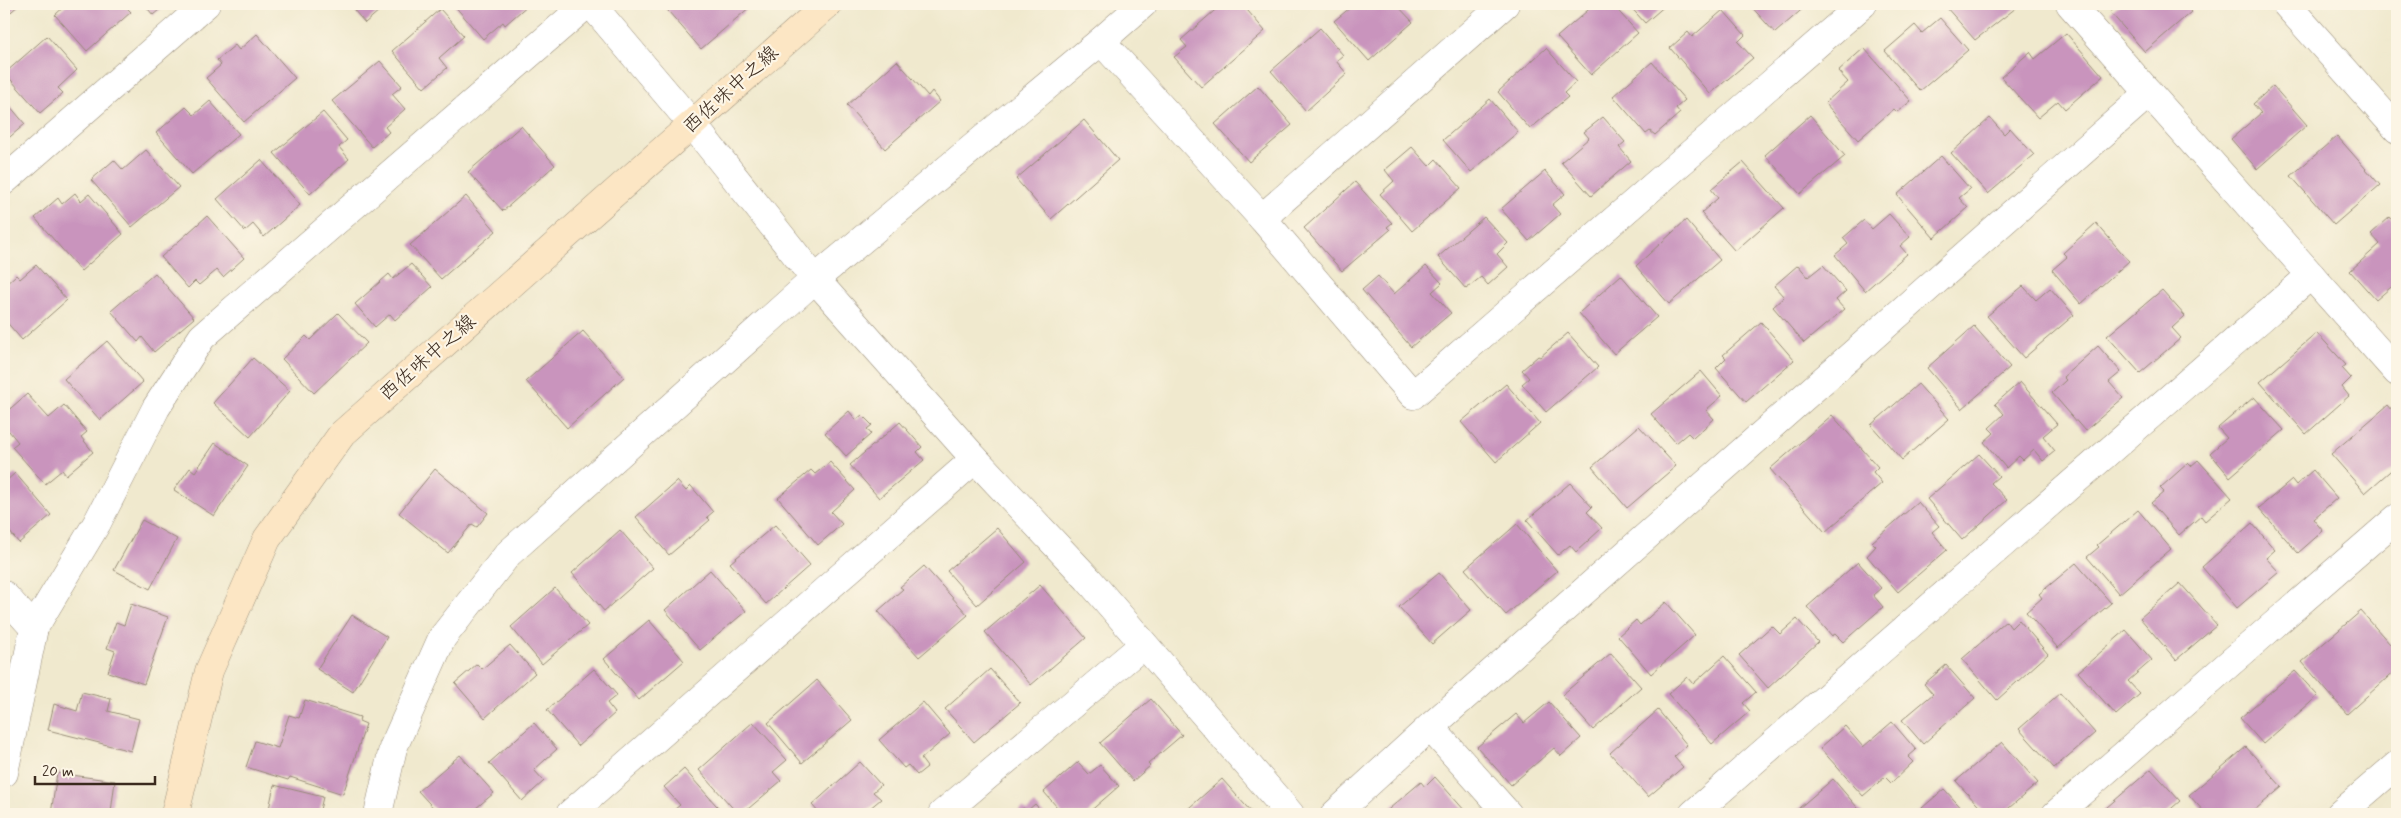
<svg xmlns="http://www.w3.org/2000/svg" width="2401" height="818" viewBox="0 0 2401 818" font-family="Mynerve,'Klee One',sans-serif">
<rect width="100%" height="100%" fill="#fcf5e5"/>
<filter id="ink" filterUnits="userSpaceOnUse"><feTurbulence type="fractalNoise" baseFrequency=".02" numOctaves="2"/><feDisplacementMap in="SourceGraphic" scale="10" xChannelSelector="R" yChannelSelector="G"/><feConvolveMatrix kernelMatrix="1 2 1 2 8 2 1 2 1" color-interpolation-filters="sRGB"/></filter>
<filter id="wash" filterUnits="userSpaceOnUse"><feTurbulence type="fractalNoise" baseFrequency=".0096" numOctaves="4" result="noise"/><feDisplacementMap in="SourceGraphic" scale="20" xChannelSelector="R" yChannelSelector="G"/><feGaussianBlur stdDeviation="1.12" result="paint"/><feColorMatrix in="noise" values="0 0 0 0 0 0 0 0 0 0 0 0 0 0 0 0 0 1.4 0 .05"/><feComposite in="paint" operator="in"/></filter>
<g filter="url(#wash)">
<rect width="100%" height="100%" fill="#f0e9ce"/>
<g id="blocks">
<g fill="#c994bd">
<polygon points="4,4 20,4 4,18"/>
<polygon points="67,4 123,4 131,12 87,51 55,15"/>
<polygon points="144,4 166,4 153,15"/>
<polygon points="349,4 387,4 365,23"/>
<polygon points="453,4 529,4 505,25 503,22 483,39"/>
<polygon points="662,4 748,4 751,6 701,49"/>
<polygon points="1222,4 1242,4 1265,31 1201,87 1174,57 1187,47 1181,40"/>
<polygon points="1349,4 1396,4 1413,22 1369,61 1334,21 1351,7"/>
<polygon points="1595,4 1612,4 1638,33 1591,75 1557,37"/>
<polygon points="1628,4 1667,4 1645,23"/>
<polygon points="1749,4 1808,4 1775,33"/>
<polygon points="1949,4 2021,4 1975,40 1946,7"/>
<polygon points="2120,4 2183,4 2191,12 2145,52 2110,12"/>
<polygon points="440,9 464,36 439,58 447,68 424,88 392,51"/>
<polygon points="1723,10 1745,35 1738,42 1753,58 1710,94 1670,48 1688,32 1692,37"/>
<polygon points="1940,18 1968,50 1920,91 1885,51 1915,25 1922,33"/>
<polygon points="1320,28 1343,55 1336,61 1347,74 1306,111 1271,71"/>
<polygon points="2066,33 2103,76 2065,109 2058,101 2038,118 2001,77 2030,52 2035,59"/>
<polygon points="257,34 295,78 244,122 206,78 221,65 217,60 235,45 239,50"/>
<polygon points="47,36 77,70 58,88 63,93 40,113 5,73"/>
<polygon points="1546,48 1576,82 1564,93 1568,97 1530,129 1498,92"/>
<polygon points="1864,48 1911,101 1897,112 1894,109 1858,140 1825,103 1848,82 1838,71"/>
<polygon points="380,61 402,86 392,94 405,109 385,127 389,132 372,147 332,101"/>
<polygon points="897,61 928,96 932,91 940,101 885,149 847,105"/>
<polygon points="1652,62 1685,100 1676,108 1680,113 1655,135 1650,131 1646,134 1613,96"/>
<polygon points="1258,86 1292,125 1249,162 1215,124"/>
<polygon points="2273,86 2307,125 2257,169 2231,139 2261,113 2253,104"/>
<polygon points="4,99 25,124 4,142"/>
<polygon points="1490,99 1518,132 1471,172 1443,140"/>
<polygon points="210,101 239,134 192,174 156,133 186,107 194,115"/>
<polygon points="323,112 347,140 339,147 349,159 310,194 274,153"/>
<polygon points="1810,115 1845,156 1800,194 1765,155"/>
<polygon points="1603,117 1625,142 1619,147 1631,161 1591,196 1561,162 1589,138 1584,132"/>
<polygon points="1990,118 2004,134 2010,128 2034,155 1988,194 1951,153"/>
<polygon points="1084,120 1118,160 1051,219 1016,179"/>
<polygon points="521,126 555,165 503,211 468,172"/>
<polygon points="2337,136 2380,185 2334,225 2291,176"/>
<polygon points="1412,147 1429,166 1436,159 1461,188 1412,231 1380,194 1394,181 1385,170"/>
<polygon points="146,150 179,187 132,227 91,180 114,160 123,170"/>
<polygon points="1941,156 1970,189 1959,198 1968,208 1934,238 1897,195"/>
<polygon points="261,160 300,205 264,237 253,224 245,231 217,199"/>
<polygon points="1743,162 1784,208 1735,251 1701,213 1718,198 1711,189"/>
<polygon points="1545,171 1565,194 1552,205 1560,214 1529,241 1501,209"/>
<polygon points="1355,182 1392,223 1387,227 1390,230 1342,271 1304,228"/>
<polygon points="75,193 81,201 89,194 123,234 81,271 35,218 58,198 62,204"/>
<polygon points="466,196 496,231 441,279 410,245"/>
<polygon points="1889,214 1910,237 1900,246 1907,254 1865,291 1835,255 1848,244 1843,238 1864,220 1872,229"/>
<polygon points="207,216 244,258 223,277 217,270 199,285 195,281 188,288 161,257"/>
<polygon points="1484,217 1508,243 1497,254 1508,267 1488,285 1481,277 1466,289 1438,257"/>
<polygon points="2390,217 2397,226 2397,282 2376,300 2350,271 2380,244 2371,234"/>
<polygon points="1686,220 1720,260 1669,304 1636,266"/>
<polygon points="2096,223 2129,261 2081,304 2052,270 2067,257 2063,253"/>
<polygon points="411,264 432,287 395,320 390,314 375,327 355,304 389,274 393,279"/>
<polygon points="36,265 67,300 22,340 4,319 4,286 16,275 20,279"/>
<polygon points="1798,265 1808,277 1823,265 1846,291 1836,300 1844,309 1804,343 1773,307 1784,297 1774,286"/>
<polygon points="1426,266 1442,283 1432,292 1451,313 1411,347 1362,290 1378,276 1394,294"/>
<polygon points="155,273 194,318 154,352 142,337 138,342 111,311"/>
<polygon points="1621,275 1657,317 1614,354 1579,313"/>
<polygon points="2023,286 2036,300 2050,288 2074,315 2024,358 1987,316"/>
<polygon points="2162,290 2185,316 2172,328 2181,338 2140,373 2107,336"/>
<polygon points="338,313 367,343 314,393 282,359 306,336 310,340"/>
<polygon points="1761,322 1794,360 1746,402 1716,368 1726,358 1723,355"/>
<polygon points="1974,326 2010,367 1962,409 1927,368"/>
<polygon points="583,331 624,377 567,428 526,381"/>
<polygon points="1568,333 1598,367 1546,412 1522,384 1529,378 1522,370 1538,356 1540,357"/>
<polygon points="2317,333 2346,365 2342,368 2351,378 2342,387 2349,396 2306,434 2260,382"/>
<polygon points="107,341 143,382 100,420 64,379"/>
<polygon points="2098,346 2121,372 2109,382 2123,398 2085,431 2052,393 2066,380 2063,377"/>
<polygon points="253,358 290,391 250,437 213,403"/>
<polygon points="1701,371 1722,396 1706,410 1714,419 1693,438 1688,433 1676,443 1651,414"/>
<polygon points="2020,382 2057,424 2043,436 2055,451 2043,461 2034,450 2023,460 2019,456 2006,468 1984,442 1994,433 1989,428 2004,414 1995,404"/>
<polygon points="1506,384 1540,423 1496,462 1461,422"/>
<polygon points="1918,384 1949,419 1902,460 1871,425"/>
<polygon points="27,394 49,418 64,405 87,432 81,437 93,452 66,475 62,470 45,484 12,447 18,442 4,425 4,414"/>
<polygon points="2254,397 2284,430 2230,477 2210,453 2227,438 2218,428"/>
<polygon points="2388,405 2397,416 2397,465 2365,493 2331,454"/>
<polygon points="849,411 856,420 862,415 872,425 867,429 871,434 846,456 825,433"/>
<polygon points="1832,415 1878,467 1873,472 1882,483 1825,532 1770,469"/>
<polygon points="900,422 922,447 917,452 924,460 879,498 850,465"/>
<polygon points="1639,426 1676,466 1627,508 1592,467"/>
<polygon points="215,443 248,466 214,516 174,490 190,468 195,472"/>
<polygon points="1979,454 1999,476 1991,483 2007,500 1962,540 1927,499"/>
<polygon points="2198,460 2232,498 2205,521 2201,516 2179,535 2151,503 2164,492 2160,488 2188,463 2191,466"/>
<polygon points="830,462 855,490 831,512 842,524 818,545 778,498 811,470 815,474"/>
<polygon points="435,469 488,513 477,527 472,524 448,553 399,513"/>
<polygon points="2313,470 2337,498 2313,519 2323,531 2298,553 2259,508 2292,480 2296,485"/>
<polygon points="15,473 51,515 19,543 4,525 4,483"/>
<polygon points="677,481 686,491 691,486 713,512 707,517 710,520 669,555 636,517"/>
<polygon points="1570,483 1592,507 1587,512 1602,528 1576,552 1570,545 1558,555 1527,520"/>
<polygon points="1918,502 1939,526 1932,532 1947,550 1898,592 1867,556 1876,546 1872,542"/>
<polygon points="2138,510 2171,549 2119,594 2087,557 2099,547 2097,545"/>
<polygon points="142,520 177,539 150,589 114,570"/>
<polygon points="2252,523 2275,550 2266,558 2279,572 2237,608 2202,567"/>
<polygon points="1517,524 1557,571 1506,615 1465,569"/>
<polygon points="775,525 810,565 766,604 730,563"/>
<polygon points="997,528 1026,562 977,605 947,571"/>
<polygon points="620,530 653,568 604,611 572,573"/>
<polygon points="1858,562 1881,588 1873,595 1883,607 1843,642 1835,634 1832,636 1807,607"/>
<polygon points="2076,563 2111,603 2058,648 2026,612 2042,598 2039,594"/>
<polygon points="924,566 968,615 919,657 878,611 903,589 900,587"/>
<polygon points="710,570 746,611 700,650 665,610"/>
<polygon points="1439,573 1471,610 1432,644 1399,607"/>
<polygon points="2180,583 2217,625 2176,660 2140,618"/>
<polygon points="1040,585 1086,638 1031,685 985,632"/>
<polygon points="555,588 588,625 542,664 511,627"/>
<polygon points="1666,602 1695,635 1651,674 1618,636 1636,620 1640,625"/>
<polygon points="131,604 168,617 144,684 108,672 115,651 107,648 116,622 124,625"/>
<polygon points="2361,611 2397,652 2397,669 2347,714 2302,662"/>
<polygon points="352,615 387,637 353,692 317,669"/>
<polygon points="1797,619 1818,642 1768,688 1739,655 1772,626 1780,634"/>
<polygon points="649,620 684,661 639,700 604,659"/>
<polygon points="2019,620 2048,654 1997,700 1962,659 2006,621 2011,628"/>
<polygon points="2126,630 2152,660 2128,681 2140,694 2116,715 2078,672"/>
<polygon points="510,645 535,673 485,718 455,683 477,664 482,669"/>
<polygon points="1611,653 1641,687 1593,730 1562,695"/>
<polygon points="1724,656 1756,692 1743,703 1750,711 1712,744 1668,694 1687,677 1693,684"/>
<polygon points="1946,665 1975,698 1923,744 1902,720 1933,694 1924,684"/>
<polygon points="594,669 617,695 607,703 615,713 578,746 547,710"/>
<polygon points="990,669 1020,703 974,742 945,709"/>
<polygon points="2295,671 2318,696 2263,744 2240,718"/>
<polygon points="817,680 852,720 802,763 768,723"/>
<polygon points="82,692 111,699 108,711 139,719 131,751 48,730 54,704 77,711"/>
<polygon points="2060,693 2095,733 2054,768 2019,729"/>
<polygon points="1151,699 1182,735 1148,764 1150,766 1133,781 1100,743"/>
<polygon points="305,700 360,717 359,721 366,724 343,794 290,777 288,780 246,767 255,741 278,748 289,715 299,718"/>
<polygon points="923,702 950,734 921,759 927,767 917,775 908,765 904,768 879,740"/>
<polygon points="1549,702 1581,738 1561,756 1554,748 1511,785 1477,747 1516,714 1524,723"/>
<polygon points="1658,710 1687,745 1674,757 1683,767 1648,797 1610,753"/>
<polygon points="753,722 787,760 773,772 781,781 742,814 738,814 699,770"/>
<polygon points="1892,722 1916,750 1908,757 1913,762 1891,783 1885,777 1863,796 1820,748 1845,726 1863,747"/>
<polygon points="534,723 557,749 534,770 544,781 522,801 489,763"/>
<polygon points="2002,742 2038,783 2002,814 1986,814 1956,781"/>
<polygon points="2246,747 2282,787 2250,814 2206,814 2189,795"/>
<polygon points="460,755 494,793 469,814 439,814 418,791"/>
<polygon points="860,762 881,785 873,792 881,799 863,814 820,814 812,805"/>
<polygon points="1078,762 1089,774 1100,765 1119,786 1087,814 1063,814 1044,792"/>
<polygon points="684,769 724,814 669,814 680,805 664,787"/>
<polygon points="2151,769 2180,801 2165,814 2099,814"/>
<polygon points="57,773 115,781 111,812 118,814 51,814"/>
<polygon points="1435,777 1466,812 1464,814 1383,814 1421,782 1425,787"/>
<polygon points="1222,779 1253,814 1182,814"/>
<polygon points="1833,779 1863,814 1792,814"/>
<polygon points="274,785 323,797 319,814 268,814"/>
<polygon points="1944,789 1967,814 1915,814"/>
<polygon points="1035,804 1044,814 1016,814 1023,808 1027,811"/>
</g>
</g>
</g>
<g filter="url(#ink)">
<use href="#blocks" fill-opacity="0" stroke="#968a76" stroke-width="1"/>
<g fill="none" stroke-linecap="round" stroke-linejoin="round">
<g stroke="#968a76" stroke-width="29">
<g id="minor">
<polyline points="591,4 693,125 815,279 975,459 1088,579 1290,814"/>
<polyline points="2070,4 2397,372"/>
<polyline points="1101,41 1262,218 1413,395 1863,4"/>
<polyline points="4,181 206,4"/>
<polyline points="1262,218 1505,4"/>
<polyline points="4,595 34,628"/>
<polyline points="1430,727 1508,814"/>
<polyline points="4,773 34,628 97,523 156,408 202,337 587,4"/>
<polyline points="378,814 393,748 442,638 508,554 815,279 1101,41 1143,4"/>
<polyline points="570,814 975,459"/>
<polyline points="942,814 1143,645"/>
<polyline points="1335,814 1430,727 2149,93"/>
<polyline points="1693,814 2311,275"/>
<polyline points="2056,814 2397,518"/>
</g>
</g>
<g stroke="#968a76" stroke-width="29">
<g id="tertiary">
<polyline points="2286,4 2397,129"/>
<polyline points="2340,814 2397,765"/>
</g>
</g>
<g stroke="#968a76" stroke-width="29">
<polyline id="secondary" points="175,814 209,671 267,539 342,434 828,4"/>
</g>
<use href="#minor" stroke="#fff" stroke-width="28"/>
<use href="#tertiary" stroke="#fff" stroke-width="28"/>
<use href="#secondary" stroke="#fce6c4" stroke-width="28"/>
</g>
</g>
<g text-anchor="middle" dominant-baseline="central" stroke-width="4.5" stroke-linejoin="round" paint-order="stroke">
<g font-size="20" fill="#3b2a1e" stroke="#fcf5e5">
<text transform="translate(731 90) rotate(-42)">西佐味中之線</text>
<text transform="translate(428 358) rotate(-41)">西佐味中之線</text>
</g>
</g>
<rect width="2401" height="818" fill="none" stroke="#fcf5e5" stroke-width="20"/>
<path d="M35 776v8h120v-8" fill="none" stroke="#3b2a1e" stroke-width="2.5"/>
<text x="42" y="776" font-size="15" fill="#3b2a1e" stroke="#fcf5e5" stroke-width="4" paint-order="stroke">20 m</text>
</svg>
